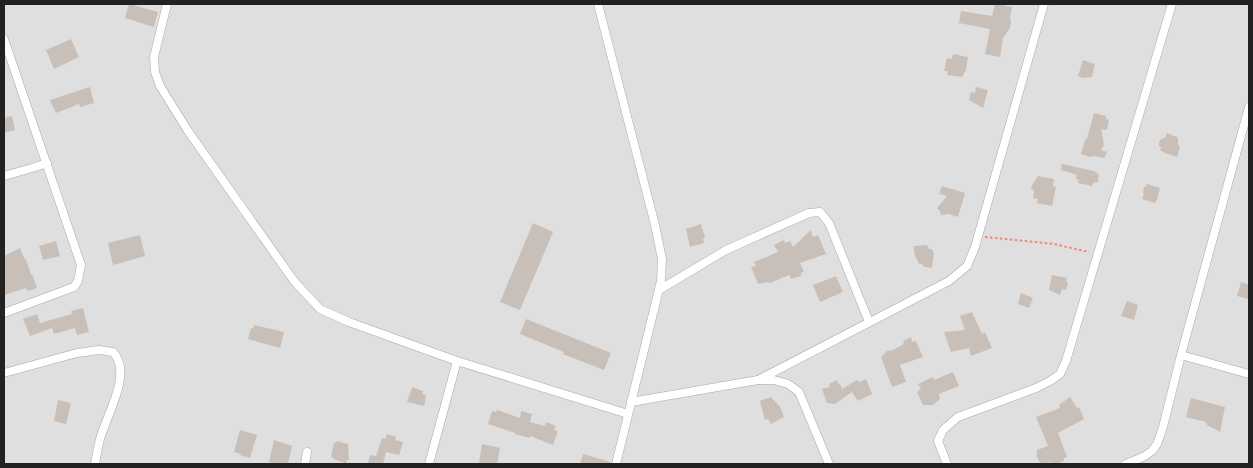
<svg xmlns="http://www.w3.org/2000/svg" width="1253" height="468" viewBox="0 0 1253 468" font-family="'Varela Round',sans-serif">
<rect width="100%" height="100%" fill="#f2efe9"/>
<rect fill="#e0dfdf" x="4" y="4" width="1245" height="460"/>
<g fill="#c7bfb8">
<polygon points="129,4 158,12 154,27 125,18"/>
<polygon points="995,4 1006,4 1005,6 1012,7 1010,17 1011,22 1010,28 1003,38 1000,57 985,54 990,29 959,23 961,11 992,16"/>
<polygon points="71,39 79,57 54,69 46,50"/>
<polygon points="953,54 968,57 966,70 962,77 947,75 948,71 944,71 947,58 952,59"/>
<polygon points="1083,60 1095,64 1092,77 1083,78 1078,76"/>
<polygon points="90,87 94,103 80,107 79,104 56,113 50,100"/>
<polygon points="976,87 988,90 983,108 969,100 971,92 975,93"/>
<polygon points="1094,113 1106,116 1106,119 1109,120 1107,130 1101,129 1104,145 1101,150 1107,152 1104,158 1095,156 1090,157 1081,154 1085,140 1087,139"/>
<polygon points="12,116 15,130 4,133 4,118"/>
<polygon points="1167,133 1177,137 1178,139 1178,145 1180,147 1177,157 1165,153 1160,150 1161,147 1159,146 1159,142 1161,139 1165,138"/>
<polygon points="1062,164 1094,171 1099,175 1098,182 1093,183 1092,186 1078,183 1079,180 1076,179 1077,175 1061,170"/>
<polygon points="1038,176 1054,179 1053,186 1056,187 1052,206 1037,203 1038,199 1033,198 1034,190 1031,190 1032,185"/>
<polygon points="1147,184 1160,188 1157,200 1154,203 1142,199 1144,194 1143,194 1144,186 1146,187"/>
<polygon points="942,186 965,193 958,217 949,214 941,215 940,211 937,208 947,196 939,194"/>
<polygon points="533,223 553,232 520,310 500,302"/>
<polygon points="701,224 705,237 703,239 704,243 690,247 686,229"/>
<polygon points="811,230 813,237 818,235 826,254 800,263 804,272 801,273 801,276 791,279 789,275 770,283 767,282 758,284 751,267 756,266 754,262 778,252 774,245 784,240 785,243 790,241 793,247"/>
<polygon points="140,235 145,256 113,265 108,243"/>
<polygon points="56,241 60,256 43,260 39,246"/>
<polygon points="927,245 929,249 932,249 934,253 932,268 924,267 922,264 919,264 914,253 914,246"/>
<polygon points="20,248 25,260 26,259 31,275 32,274 37,288 28,291 26,288 4,295 4,256"/>
<polygon points="1052,275 1067,278 1066,282 1068,283 1066,290 1062,289 1060,295 1049,290"/>
<polygon points="836,276 843,292 820,302 813,285"/>
<polygon points="1241,282 1249,285 1249,299 1237,296"/>
<polygon points="1021,293 1033,298 1029,308 1018,304"/>
<polygon points="1127,301 1138,305 1134,320 1121,316"/>
<polygon points="83,308 89,332 77,335 75,328 54,334 52,328 30,336 23,319 37,314 40,323 72,314 71,311"/>
<polygon points="972,312 982,334 985,332 992,348 971,356 969,348 951,352 944,332 965,330 960,316"/>
<polygon points="526,319 611,353 604,370 563,354 564,352 520,334"/>
<polygon points="254,325 284,332 280,348 248,339 251,328 253,329"/>
<polygon points="911,337 912,342 916,341 923,357 900,365 906,382 892,387 881,357 887,351 893,350 904,344 903,341"/>
<polygon points="953,372 959,386 939,394 940,399 933,405 923,405 917,392 921,389 918,384 933,377 934,380"/>
<polygon points="866,379 872,394 858,401 852,392 835,404 827,403 822,389 830,387 829,384 837,380 838,384 840,383 842,389 857,380 859,382"/>
<polygon points="412,387 423,391 422,394 426,395 425,398 426,399 424,406 407,402"/>
<polygon points="771,397 780,407 784,417 771,424 768,419 765,420 760,401"/>
<polygon points="1070,397 1077,408 1079,407 1084,419 1058,433 1067,457 1064,458 1064,461 1060,462 1061,464 1052,464 1051,462 1041,464 1037,457 1037,450 1048,446 1036,417 1060,408 1059,405"/>
<polygon points="1191,398 1225,407 1220,432 1207,425 1206,422 1186,417"/>
<polygon points="58,400 71,403 66,424 54,421"/>
<polygon points="497,410 520,418 521,411 532,414 530,422 545,426 546,422 556,426 554,430 558,431 553,445 530,436 530,438 515,434 515,433 488,424 492,411 496,412"/>
<polygon points="240,430 257,435 250,458 240,455 241,454 234,452"/>
<polygon points="387,434 396,437 395,440 403,442 399,455 386,452 383,464 368,464 370,455 376,456 382,438 385,439"/>
<polygon points="274,440 292,446 288,464 279,464 269,462"/>
<polygon points="337,441 348,444 349,460 346,460 347,464 334,459 331,456 334,443 337,442"/>
<polygon points="482,444 500,448 497,464 485,464 479,463"/>
<polygon points="583,454 610,462 609,464 580,464"/>
</g>
<g fill="none" stroke-linecap="round" stroke-linejoin="round">
<g stroke="#a9a9a9" stroke-width="9">
<g id="minor">
<polyline points="167,4 154,57 155,72 160,86 188,131 294,281 320,309 349,322 457,361 628,414"/>
<polyline points="598,4 655,225 662,259 661,281 616,464"/>
<polyline points="4,39 81,265 78,281 74,287 4,313"/>
<polyline points="4,176 32,168 47,163"/>
<polyline points="659,290 726,250 809,213 820,212 829,223 869,322"/>
<polyline points="1181,355 1249,374"/>
<path d="M4,373L77,353L99,350L113,352C132,372 109,411 102,433C98,443 97,454 95,464"/>
<polyline points="758,380 949,281 967,266 975,247 1044,4"/>
<polyline points="631,402 758,380 774,380 788,384 799,392 829,464"/>
<polyline points="305,464 307,452"/>
<polyline points="429,464 457,361"/>
<polyline points="947,464 938,441 943,430 958,417 1036,388 1050,381 1060,374 1066,361 1172,4"/>
<polyline points="1126,464 1143,457 1152,451 1157,444 1163,427 1181,355 1249,107"/>
</g>
</g>
<polyline stroke="#fa8072" stroke-width="2" stroke-dasharray="2.5 2.5" stroke-linecap="butt" points="985,237 1054,244 1089,252"/>
<use href="#minor" stroke="#fff" stroke-width="8"/>
</g>
<rect width="1253" height="468" fill="none" stroke="#222222" stroke-width="10"/>
</svg>
